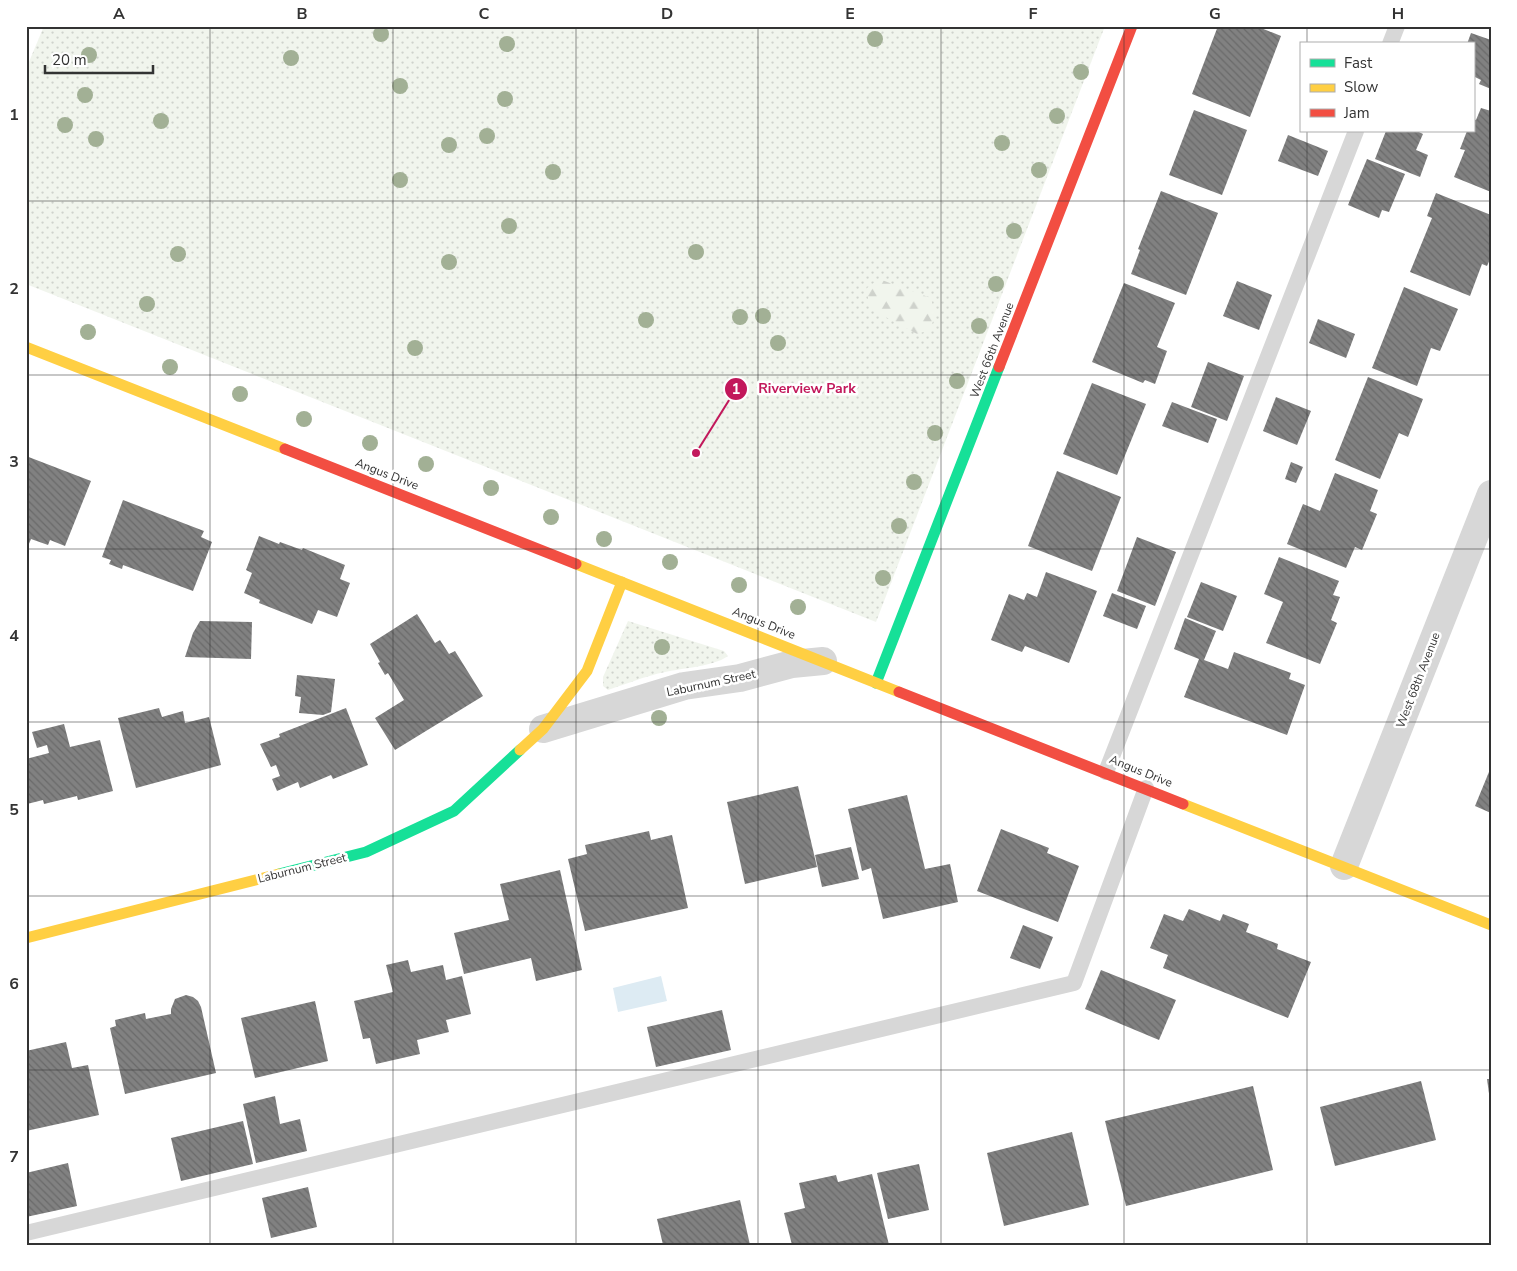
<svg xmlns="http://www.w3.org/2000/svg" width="1517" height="1271" viewBox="0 0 1517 1271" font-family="'Nunito Sans',sans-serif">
<defs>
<pattern id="grass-dots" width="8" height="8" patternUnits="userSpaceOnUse" patternTransform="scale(1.25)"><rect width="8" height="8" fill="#f1f5ed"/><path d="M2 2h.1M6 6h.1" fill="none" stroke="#cfd2cc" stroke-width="1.8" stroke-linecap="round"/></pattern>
<pattern id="forest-firs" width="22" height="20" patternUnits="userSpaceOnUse" patternTransform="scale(1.25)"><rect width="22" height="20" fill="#f1f5ed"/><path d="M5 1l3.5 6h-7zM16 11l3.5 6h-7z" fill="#cfd2cc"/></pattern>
<pattern id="building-back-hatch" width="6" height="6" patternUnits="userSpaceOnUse" patternTransform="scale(1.25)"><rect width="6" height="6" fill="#818181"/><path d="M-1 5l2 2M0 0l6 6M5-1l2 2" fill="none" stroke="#6a6a6a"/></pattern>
</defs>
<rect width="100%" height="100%" fill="#fff"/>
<g fill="url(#grass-dots)">
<polygon points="44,26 1105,26 876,622 26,284 26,69"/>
<path d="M628,621L724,651L728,656C712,668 674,668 653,675C638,679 623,685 608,690L603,686V677Z"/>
</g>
<polygon fill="url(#forest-firs)" points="879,279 931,298 935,315 930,330 917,334 869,308 867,288"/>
<polygon fill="#ddebf3" points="661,976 667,1001 618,1012 613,988"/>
<g fill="url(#building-back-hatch)">
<polygon points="1218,26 1256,26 1281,36 1250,117 1192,94"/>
<polygon points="1471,33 1491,40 1491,89 1479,84 1481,80 1473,76 1473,44 1467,44"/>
<polygon points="1481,108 1491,111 1491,192 1454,177 1465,150 1460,149 1467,131 1473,131 1473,119 1476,120"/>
<polygon points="1194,110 1247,130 1222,195 1169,175"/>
<polygon points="1386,131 1417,131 1423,134 1416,150 1428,155 1420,177 1375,159"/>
<polygon points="1288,135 1328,151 1318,176 1278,161"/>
<polygon points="1367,159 1405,174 1389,212 1382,210 1379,218 1348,205"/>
<polygon points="1161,191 1218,213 1186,295 1131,274 1140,250 1138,249"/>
<polygon points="1436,193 1491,215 1491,242 1489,245 1491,246 1491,257 1487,266 1482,264 1470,296 1410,272 1432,218 1427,216"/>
<polygon points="1237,281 1272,295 1259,330 1223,316"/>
<polygon points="1124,283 1175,303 1157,347 1167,351 1155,384 1145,380 1143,383 1092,362"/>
<polygon points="1404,287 1458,309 1440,351 1431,348 1417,386 1372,368"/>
<polygon points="1318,319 1355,334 1346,358 1309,343"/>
<polygon points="1208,362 1244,376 1227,421 1191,407"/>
<polygon points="1368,377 1423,399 1408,437 1399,433 1380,479 1335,460"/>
<polygon points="1092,383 1146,404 1117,475 1063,454"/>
<polygon points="1276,397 1311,411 1297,445 1263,431"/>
<polygon points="1172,402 1217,419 1208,443 1162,426"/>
<polygon points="26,456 91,481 65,546 50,540 48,545 31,539 26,551"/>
<polygon points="1291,462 1303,467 1296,483 1285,479"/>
<polygon points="1057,471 1121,497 1092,571 1028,546"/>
<polygon points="1335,473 1378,490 1370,511 1377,514 1362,550 1355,547 1346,568 1287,544 1303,504 1320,511"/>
<polygon points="123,500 204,531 201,537 212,542 193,591 123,565 122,569 109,564 111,560 102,557"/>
<polygon points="259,536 279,544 280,542 302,550 303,548 345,565 340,579 350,583 337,617 318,610 312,624 259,603 260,600 244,593 252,573 246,570"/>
<polygon points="1137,537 1176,552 1155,606 1117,591"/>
<polygon points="1279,557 1339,581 1333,595 1340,597 1331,620 1337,623 1320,664 1266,643 1283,602 1264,594"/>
<polygon points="1046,572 1097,591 1069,663 1025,646 1022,652 991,640 1009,594 1024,600 1027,593 1037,597"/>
<polygon points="1201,582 1237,596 1223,631 1187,617"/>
<polygon points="1112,593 1146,606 1137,629 1103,616"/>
<polygon points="417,614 435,643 440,640 449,654 455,651 483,696 395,750 375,718 404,700 388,673 385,675 378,663 380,662 370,644"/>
<polygon points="1185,618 1216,631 1204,660 1228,669 1234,652 1291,673 1289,679 1305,685 1287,735 1184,697 1199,659 1174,649"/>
<polygon points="200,621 252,622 251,659 185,657 193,633"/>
<polygon points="297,675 335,679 331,712 323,715 299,713 301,697 295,696"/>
<polygon points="159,708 162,717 183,711 185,723 209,717 221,765 136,788 118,718"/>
<polygon points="346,708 368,765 333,779 331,775 300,788 298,782 277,791 272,779 280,776 276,765 271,767 260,744 280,737 279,734"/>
<polygon points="64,724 70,747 100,740 113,791 78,800 77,796 44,804 43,800 27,804 26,759 49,753 47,745 37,748 32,732"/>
<polygon points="1491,767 1491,813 1475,806"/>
<polygon points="798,786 817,867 745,884 727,802"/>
<polygon points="907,795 925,869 950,864 958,902 883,919 871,868 862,871 848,809"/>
<polygon points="1001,829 1049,848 1047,853 1079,866 1058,922 977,891"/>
<polygon points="649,831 651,840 672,835 688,908 585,931 568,859 587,854 585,845"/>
<polygon points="851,847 859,879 822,887 815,855"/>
<polygon points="560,870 582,970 536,981 531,958 464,974 454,933 509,920 500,884"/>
<polygon points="1189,909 1220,921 1223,914 1249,924 1246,932 1278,944 1277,949 1311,962 1288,1018 1163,968 1168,955 1150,948 1164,914 1183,921"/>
<polygon points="1023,925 1053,937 1040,969 1010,958"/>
<polygon points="408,960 411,972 443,965 446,980 462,976 471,1014 446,1020 449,1032 417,1040 420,1054 376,1064 370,1038 363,1039 354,1001 393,992 386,965"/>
<polygon points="1101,970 1176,1000 1159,1040 1085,1009"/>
<polygon points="186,995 193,997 198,1001 201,1007 216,1073 125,1094 110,1028 116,1026 115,1020 145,1013 146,1019 171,1014 171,1009 175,999"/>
<polygon points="315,1001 328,1061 255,1078 241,1018"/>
<polygon points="722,1010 731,1050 656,1067 647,1027"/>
<polygon points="66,1042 72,1068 88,1065 99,1115 26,1131 26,1051"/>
<polygon points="1487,1079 1491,1079 1491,1101 1490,1101"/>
<polygon points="1421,1081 1436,1140 1335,1166 1320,1107"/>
<polygon points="1253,1086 1273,1170 1126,1206 1105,1121"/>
<polygon points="275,1096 280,1124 300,1119 307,1151 256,1163 243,1104"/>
<polygon points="243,1121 253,1164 181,1181 171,1138"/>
<polygon points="1072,1132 1089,1205 1004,1226 987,1153"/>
<polygon points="68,1163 77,1206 26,1217 26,1173"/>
<polygon points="919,1164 929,1210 888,1219 877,1173"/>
<polygon points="872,1174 889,1245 792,1245 784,1213 805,1208 799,1183 836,1175 838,1182"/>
<polygon points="308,1187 317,1227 271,1238 262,1198"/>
<polygon points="740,1200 750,1245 663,1245 657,1219"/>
</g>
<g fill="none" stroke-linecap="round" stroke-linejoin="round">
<g stroke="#d7d7d7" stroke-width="16">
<polyline points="1390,44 1397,26"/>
<polyline points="1106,772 1356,131"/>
<polyline points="26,1233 1074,983 1146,788"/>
</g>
<g stroke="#d7d7d7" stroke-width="28">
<polyline points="543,729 684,686 740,678 792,664 823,661"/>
<polyline points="1344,866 1491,494"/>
</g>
<g stroke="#16e098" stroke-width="11">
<polyline points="876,683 999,367"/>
<polyline points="279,874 366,852 454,811 520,750"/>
</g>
<g stroke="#ffcf43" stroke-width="11">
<polyline points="26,347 285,449"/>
<polyline points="576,564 899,692"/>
<polyline points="520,750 543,729 587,671 622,582"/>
<polyline points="1183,804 1491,925"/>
<polyline points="26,938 279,874"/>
</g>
<g stroke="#f24e42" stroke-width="11">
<polyline points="999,367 1132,26"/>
<polyline points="285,449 576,564"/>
<polyline points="899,692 1183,804"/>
</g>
</g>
<g fill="#a2b095">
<circle cx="381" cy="34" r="8"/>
<circle cx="875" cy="39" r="8"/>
<circle cx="507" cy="44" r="8"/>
<circle cx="89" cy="55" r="8"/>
<circle cx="291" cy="58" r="8"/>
<circle cx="1081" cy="72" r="8"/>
<circle cx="400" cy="86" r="8"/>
<circle cx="85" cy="95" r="8"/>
<circle cx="505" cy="99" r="8"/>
<circle cx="1057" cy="116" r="8"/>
<circle cx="161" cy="121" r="8"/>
<circle cx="65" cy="125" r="8"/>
<circle cx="487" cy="136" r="8"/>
<circle cx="96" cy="139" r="8"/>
<circle cx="1002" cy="143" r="8"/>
<circle cx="449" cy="145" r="8"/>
<circle cx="1039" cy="170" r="8"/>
<circle cx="553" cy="172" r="8"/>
<circle cx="400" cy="180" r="8"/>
<circle cx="509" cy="226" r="8"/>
<circle cx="1014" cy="231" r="8"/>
<circle cx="696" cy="252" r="8"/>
<circle cx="178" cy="254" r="8"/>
<circle cx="449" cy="262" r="8"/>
<circle cx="996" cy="284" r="8"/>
<circle cx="147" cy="304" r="8"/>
<circle cx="763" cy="316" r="8"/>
<circle cx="740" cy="317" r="8"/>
<circle cx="646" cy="320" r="8"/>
<circle cx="979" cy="326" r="8"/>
<circle cx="88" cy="332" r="8"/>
<circle cx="778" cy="343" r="8"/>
<circle cx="415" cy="348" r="8"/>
<circle cx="170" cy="367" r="8"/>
<circle cx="957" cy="381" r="8"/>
<circle cx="240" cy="394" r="8"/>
<circle cx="304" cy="419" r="8"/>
<circle cx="935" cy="433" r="8"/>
<circle cx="370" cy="443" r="8"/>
<circle cx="426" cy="464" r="8"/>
<circle cx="914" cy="482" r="8"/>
<circle cx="491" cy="488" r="8"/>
<circle cx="551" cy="517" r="8"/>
<circle cx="899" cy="526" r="8"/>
<circle cx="604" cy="539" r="8"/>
<circle cx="670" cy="562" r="8"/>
<circle cx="883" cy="578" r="8"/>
<circle cx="739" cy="585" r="8"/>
<circle cx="798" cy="607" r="8"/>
<circle cx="662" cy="647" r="8"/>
<circle cx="659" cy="718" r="8"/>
</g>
<path fill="none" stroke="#333" stroke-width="1" stroke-opacity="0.55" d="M210,26V1245M393,26V1245M576,26V1245M758,26V1245M941,26V1245M1124,26V1245M1307,26V44M1307,131V1245M26,201H1491M26,375H1491M26,549H1491M26,722H1491M26,896H1491M26,1070H1491"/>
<g text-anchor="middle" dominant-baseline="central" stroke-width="5" stroke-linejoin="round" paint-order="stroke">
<g font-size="12" fill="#333" stroke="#fff">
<text transform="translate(992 350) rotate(-69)">West 66th Avenue</text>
<text transform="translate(387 474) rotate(21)">Angus Drive</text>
<text transform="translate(764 623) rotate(22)">Angus Drive</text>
<text transform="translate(1418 680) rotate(-69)">West 68th Avenue</text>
<text transform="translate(711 683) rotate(-12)">Laburnum Street</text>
<text transform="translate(1141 771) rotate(22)">Angus Drive</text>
<text transform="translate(302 868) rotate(-14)">Laburnum Street</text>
</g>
</g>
<path fill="none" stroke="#c2185b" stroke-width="2" d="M696 453L736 389"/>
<g fill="#c2185b" stroke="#fff" stroke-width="2">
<circle cx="696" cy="453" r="5"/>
<circle cx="736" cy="389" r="12"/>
</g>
<g font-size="15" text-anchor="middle" font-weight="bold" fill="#fff">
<text x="736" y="394">1</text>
</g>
<g font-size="14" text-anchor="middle" font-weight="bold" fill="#c2185b" stroke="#fff" stroke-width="5" stroke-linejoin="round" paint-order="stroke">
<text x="807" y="393">Riverview Park</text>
</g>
<rect width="1517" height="1271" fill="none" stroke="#ffffff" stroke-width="55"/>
<rect x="1300" y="42" width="175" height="90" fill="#ffffff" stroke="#adadad"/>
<rect x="1310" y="59" width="25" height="8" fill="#16e098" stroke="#adadad"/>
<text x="1344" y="68" font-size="15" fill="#333333">Fast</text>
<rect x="1310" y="84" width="25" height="8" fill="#ffcf43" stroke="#adadad"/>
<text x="1344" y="92" font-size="15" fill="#333333">Slow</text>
<rect x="1310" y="109" width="25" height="8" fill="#f24e42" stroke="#adadad"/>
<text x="1344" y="118" font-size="15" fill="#333333">Jam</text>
<path d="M45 65v8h108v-8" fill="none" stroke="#333333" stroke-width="2.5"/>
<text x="52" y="65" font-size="15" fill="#333333" stroke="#ffffff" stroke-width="4" paint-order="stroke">20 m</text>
<rect x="28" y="28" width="1462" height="1216" fill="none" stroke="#333" stroke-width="2"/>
<g font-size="16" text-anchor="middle" font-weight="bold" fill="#333">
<text x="119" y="19">A</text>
<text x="302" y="19">B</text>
<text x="484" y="19">C</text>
<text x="667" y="19">D</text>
<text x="850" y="19">E</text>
<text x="1033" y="19">F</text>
<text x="1215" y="19">G</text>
<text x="1398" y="19">H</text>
<text x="14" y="120">1</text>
<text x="14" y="294">2</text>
<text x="14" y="467">3</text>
<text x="14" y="641">4</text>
<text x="14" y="815">5</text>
<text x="14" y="989">6</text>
<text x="14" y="1162">7</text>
</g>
</svg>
